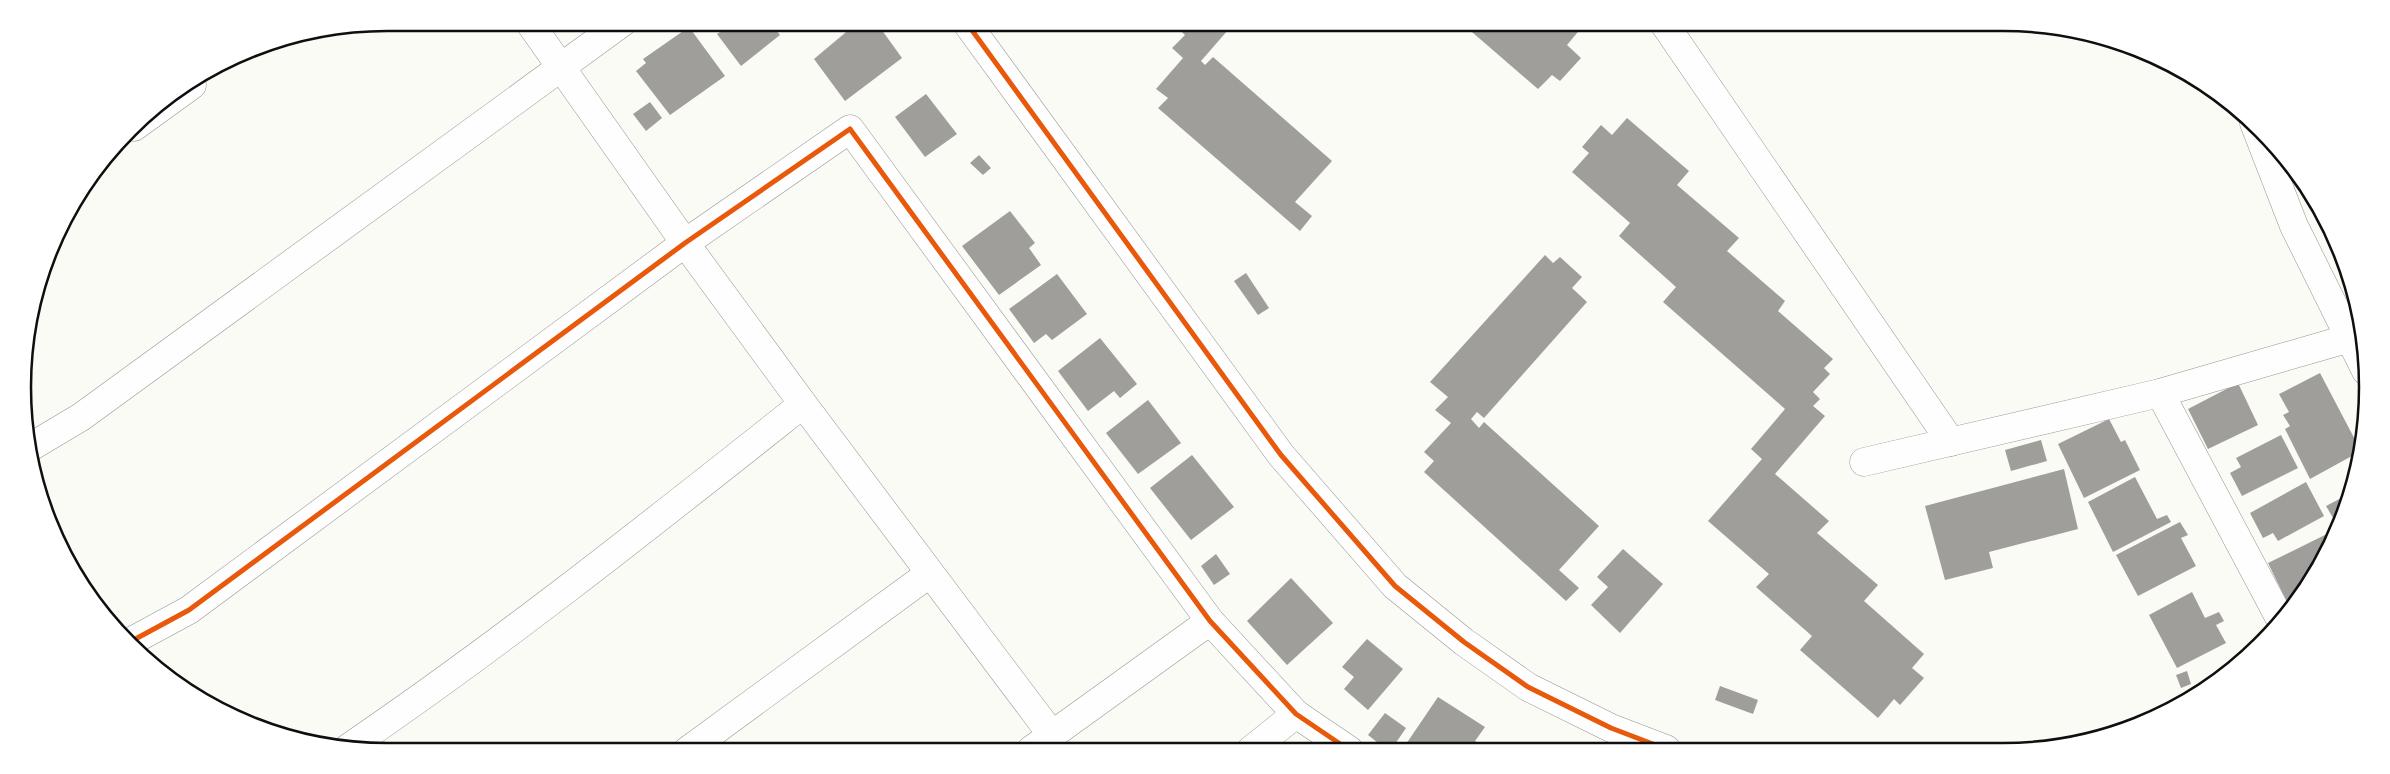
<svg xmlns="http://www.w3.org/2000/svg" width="2390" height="774" viewBox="0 0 2390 774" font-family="Georgia,serif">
<rect width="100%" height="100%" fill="#fbfbf5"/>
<g fill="#9f9e9a">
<polygon points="723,22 770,22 780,35 741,66 717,34 727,28"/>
<polygon points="816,22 834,22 821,31"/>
<polygon points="858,22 876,22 902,58 845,101 814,59"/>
<polygon points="1171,22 1235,22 1201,61 1205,65 1213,57 1332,161 1295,202 1312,216 1300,231 1158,108 1168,98 1156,89 1183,58 1172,48 1185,35"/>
<polygon points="1468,22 1576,22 1582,27 1567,45 1581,58 1560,81 1552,75 1538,89 1465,26"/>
<polygon points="689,27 725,76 670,115 636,71 646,63 643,59"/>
<polygon points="926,94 957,134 925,157 895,117"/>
<polygon points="650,102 662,118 646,131 633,114"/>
<polygon points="1627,118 1689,171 1677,185 1739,238 1727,251 1785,301 1778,311 1833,359 1824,368 1830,374 1813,392 1820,399 1813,406 1825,416 1775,474 1829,521 1817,533 1878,585 1864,601 1924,654 1912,668 1924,678 1900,705 1894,699 1878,718 1800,650 1812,636 1756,587 1769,574 1708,521 1762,459 1751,449 1785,409 1663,302 1676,287 1619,236 1630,223 1572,172 1589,153 1582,147 1601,125 1612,135"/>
<polygon points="979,155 991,168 983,175 970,163"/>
<polygon points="1010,211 1035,243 1029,248 1041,265 999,295 962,246"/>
<polygon points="1545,255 1553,263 1560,257 1582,277 1572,288 1587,302 1484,418 1477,412 1471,419 1479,428 1484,422 1599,526 1559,570 1579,588 1566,601 1424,472 1434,461 1424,452 1451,423 1435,410 1448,397 1430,382"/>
<polygon points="1246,273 1269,308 1258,315 1234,281"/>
<polygon points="1057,274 1087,314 1052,340 1046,334 1034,343 1009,309"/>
<polygon points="1100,338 1137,384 1120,398 1114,391 1088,411 1058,371"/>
<polygon points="2320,373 2361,451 2310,479 2285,429 2290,426 2283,415 2289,412 2279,394"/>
<polygon points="2238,383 2258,425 2208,449 2188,409"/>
<polygon points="1148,400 1181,443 1138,474 1106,433"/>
<polygon points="2109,419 2121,442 2125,440 2140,470 2084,498 2058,444"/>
<polygon points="2281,435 2298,468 2242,496 2230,473 2241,467 2236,458"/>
<polygon points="2041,440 2047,461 2011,471 2005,450"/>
<polygon points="1192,455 1234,507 1191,540 1150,488"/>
<polygon points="2064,469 2078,529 1989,552 1993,568 1945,580 1925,506"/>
<polygon points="2135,477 2157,519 2167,515 2171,522 2113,552 2088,502"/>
<polygon points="2306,482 2324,516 2278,541 2273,533 2263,538 2250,513"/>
<polygon points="2347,495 2341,511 2336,523 2326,506"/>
<polygon points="2180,522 2188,535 2181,538 2196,566 2138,596 2116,555"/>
<polygon points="2329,533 2331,537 2319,569 2289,606 2268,563"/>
<polygon points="1623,549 1663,584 1620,633 1591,605 1608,587 1597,577"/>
<polygon points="1216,554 1230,574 1214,585 1201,566"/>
<polygon points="1291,578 1333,623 1287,665 1247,621"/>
<polygon points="2192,592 2205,618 2219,612 2224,621 2216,625 2226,643 2177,668 2149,615"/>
<polygon points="1367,639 1403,669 1368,710 1344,689 1354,677 1342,667"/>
<polygon points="2187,671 2191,684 2181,688 2176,675"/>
<polygon points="1720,686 1758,700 1753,714 1715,700"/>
<polygon points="1438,697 1485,727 1475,741 1486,748 1485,749 1402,750"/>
<polygon points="1385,713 1406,728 1391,750 1387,750 1368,735"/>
</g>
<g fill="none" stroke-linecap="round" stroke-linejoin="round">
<g stroke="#959593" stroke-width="29">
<g id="minor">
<polyline points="529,22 685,243 803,404 1052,735"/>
<polyline points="966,22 1281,455 1395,586 1464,642 1528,687 1611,728 1666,749"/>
<polyline points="1663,22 1951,442"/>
<polyline points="2254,123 2294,226 2366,371"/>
<polyline points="134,127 192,85"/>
<polyline points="2160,393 2279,617"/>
<polyline points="29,448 81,417 623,22"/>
<polyline points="1864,462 2160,393 2350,338"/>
<polyline points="128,643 189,610 685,243 850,129 1210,621 1296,714 1349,750"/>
<path d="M348,748C505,641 654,522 803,404"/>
<polyline points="1031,750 1210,621"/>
<polyline points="1251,750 1296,714"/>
<polyline points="687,751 929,574"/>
</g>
</g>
<use href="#minor" stroke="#fefefe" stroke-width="28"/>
<g stroke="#fff" stroke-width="8">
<g id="cycleway">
<polyline points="966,22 1281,455 1395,586 1464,642 1528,687 1611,728 1666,749"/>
<polyline points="128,643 189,610 685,243 850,129 1210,621 1296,714 1349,750"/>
</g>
</g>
<use href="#cycleway" stroke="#e8590c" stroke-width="5"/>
</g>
<path d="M0 0H2390V774H0ZM387 31H2003A356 356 0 0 1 2359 387V387A356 356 0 0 1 2003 743H387A356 356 0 0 1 31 387V387A356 356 0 0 1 387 31Z" fill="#fff" fill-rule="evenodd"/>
<path fill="none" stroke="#0f0f0f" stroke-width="2.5" d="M387 31H2003A356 356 0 0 1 2359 387V387A356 356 0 0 1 2003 743H387A356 356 0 0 1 31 387V387A356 356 0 0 1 387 31Z"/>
</svg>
